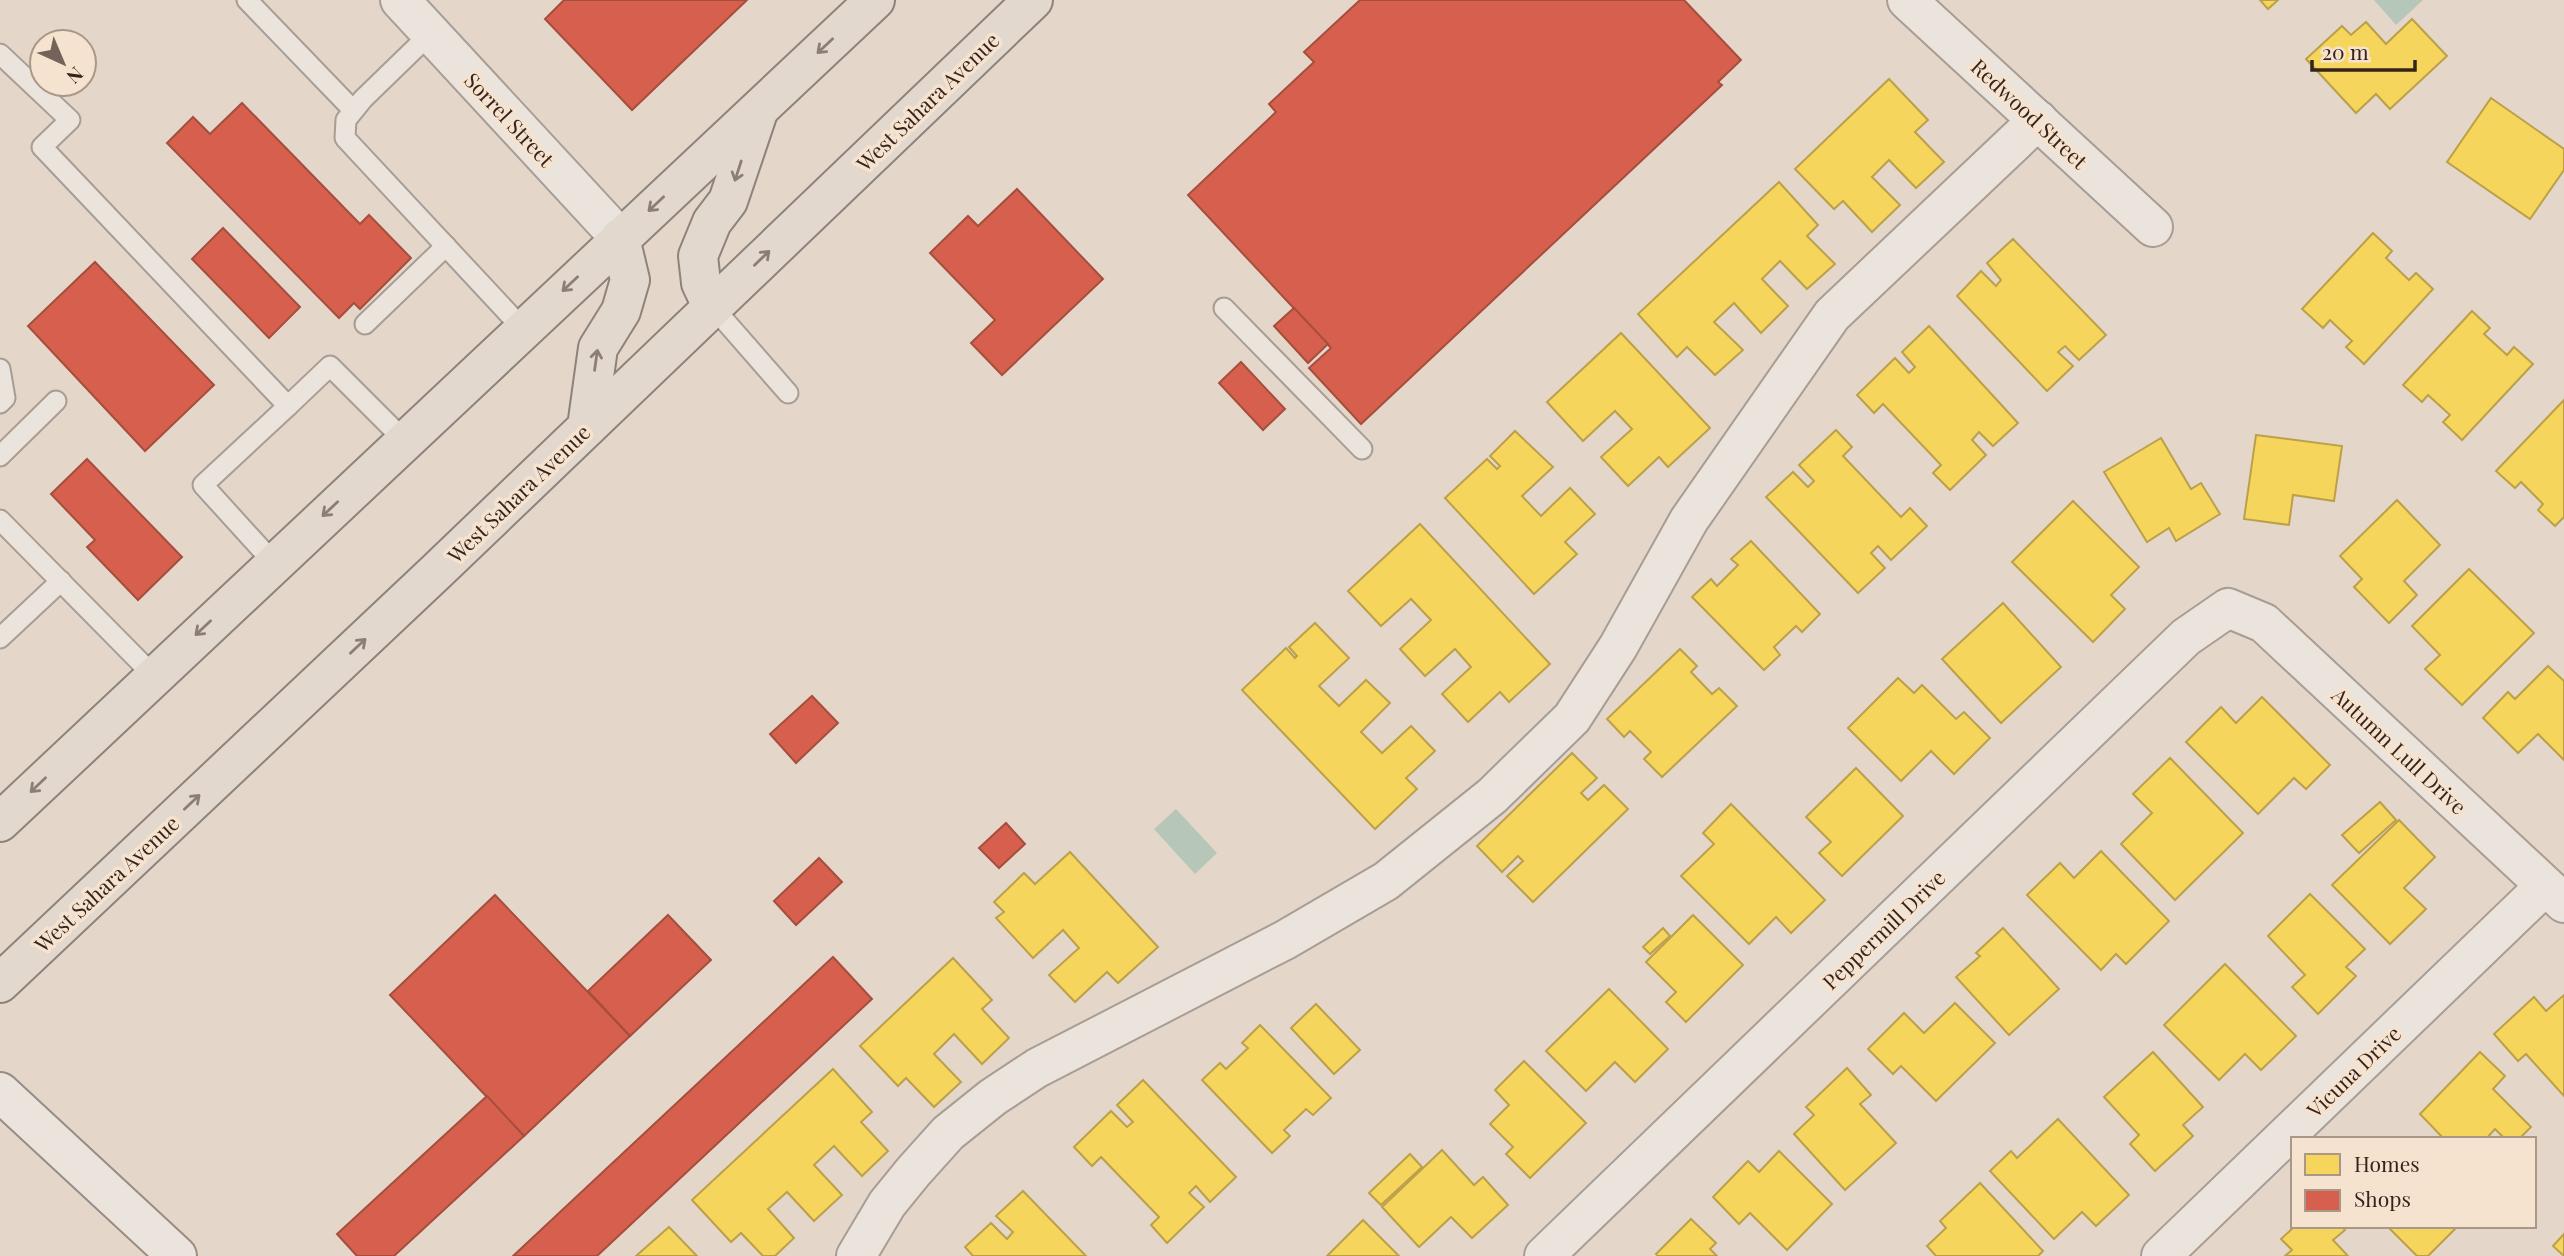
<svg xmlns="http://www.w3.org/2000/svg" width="2564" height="1256" viewBox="0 0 2564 1256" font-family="'Playfair Display',serif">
<rect width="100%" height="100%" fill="#e4d7ca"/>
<g fill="#b6c7b9">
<polygon points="2374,0 2423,0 2396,25"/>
<polygon points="1176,809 1217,853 1195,874 1154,829"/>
</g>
<g fill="#f6d55c" stroke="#bca049" stroke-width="2">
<polygon points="2260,0 2278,0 2268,9"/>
<polygon points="2412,19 2447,56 2390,109 2376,94 2356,113 2306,59 2342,26 2351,35 2366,22 2386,44"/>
<polygon points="1889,79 1928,120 1915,132 1944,162 1916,188 1889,160 1872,177 1900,205 1872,232 1843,201 1834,209 1795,169"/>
<polygon points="2491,98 2564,149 2564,170 2530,219 2447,162"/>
<polygon points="1779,182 1818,225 1807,236 1835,264 1807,289 1780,261 1762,279 1788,306 1761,333 1734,303 1714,322 1743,350 1715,375 1687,347 1677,357 1638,314"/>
<polygon points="2373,233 2392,251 2386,258 2409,280 2416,273 2433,289 2364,364 2346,347 2352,341 2330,320 2323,328 2302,309"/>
<polygon points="2013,239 2106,335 2079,360 2065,346 2058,352 2073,366 2047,391 1957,296 1981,271 1996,286 2001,280 1987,263"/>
<polygon points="2472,311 2490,328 2484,334 2507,355 2514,347 2533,364 2462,440 2443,422 2450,415 2428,395 2422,402 2403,385"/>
<polygon points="1929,326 2018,423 1993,446 1979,432 1972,440 1986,455 1950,490 1933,473 1941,465 1883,404 1874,413 1857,395 1895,358 1909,373 1915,367 1902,352"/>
<polygon points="1621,333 1710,428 1668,467 1659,457 1628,486 1601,457 1632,429 1615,411 1583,441 1547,402"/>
<polygon points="2564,400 2564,517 2555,526 2538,510 2543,504 2521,482 2515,488 2496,471"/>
<polygon points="1836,430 1852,447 1843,456 1901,517 1910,508 1927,526 1891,560 1878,546 1871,553 1885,568 1858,593 1766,497 1793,472 1808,487 1814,481 1799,465"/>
<polygon points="1515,431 1553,467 1522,496 1541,516 1570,488 1595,514 1565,542 1577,554 1534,594 1445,498 1487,459 1497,469 1500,466 1490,456"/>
<polygon points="2256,435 2342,446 2334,501 2293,495 2289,525 2244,519"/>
<polygon points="2161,438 2191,489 2201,483 2220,514 2176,541 2169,528 2147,542 2104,472"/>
<polygon points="2397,500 2440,545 2404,581 2417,595 2389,623 2354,587 2362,579 2340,556"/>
<polygon points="2073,501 2139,567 2111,595 2125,609 2093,642 2012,562"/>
<polygon points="1420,524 1550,664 1509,702 1500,692 1468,722 1442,694 1471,667 1455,649 1425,676 1400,649 1431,620 1411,599 1381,626 1348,591"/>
<polygon points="1751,541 1820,614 1802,632 1796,626 1774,647 1780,655 1764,670 1692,597 1711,579 1717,586 1738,565 1731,559"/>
<polygon points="2469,569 2534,633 2462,705 2425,669 2440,655 2412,626"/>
<polygon points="2003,603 2061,667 2001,723 1942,659"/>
<polygon points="1315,623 1349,658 1319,686 1339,706 1366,680 1390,703 1361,732 1382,753 1411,726 1435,751 1406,778 1417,789 1375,829 1242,690 1286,648 1295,658 1297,656 1289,647"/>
<polygon points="1680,649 1697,666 1691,672 1712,694 1719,688 1737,706 1662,777 1644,759 1651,752 1630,731 1624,737 1607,719"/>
<polygon points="2548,666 2564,681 2564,760 2538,734 2518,753 2483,718 2508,692 2515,699"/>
<polygon points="1898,678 1914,693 1922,685 1956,719 1964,712 1990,738 1954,774 1931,751 1901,781 1848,728"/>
<polygon points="2262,697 2330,765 2306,789 2294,778 2258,814 2186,742 2221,707 2236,723"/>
<polygon points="1572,753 1597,778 1581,793 1588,800 1604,785 1628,809 1533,902 1507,876 1523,861 1518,856 1502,872 1477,846"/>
<polygon points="2170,758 2243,833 2175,900 2121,844 2152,813 2133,794"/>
<polygon points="1856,768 1903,816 1842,876 1819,853 1831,842 1806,817"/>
<polygon points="2380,802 2396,820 2359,853 2342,835"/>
<polygon points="1731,804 1825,900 1791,933 1776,917 1749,944 1681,876 1714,844 1703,833"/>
<polygon points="2399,820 2435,857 2404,888 2426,909 2390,944 2332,885"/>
<polygon points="2101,851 2169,921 2126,964 2116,954 2101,970 2027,895 2060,863 2074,878"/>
<polygon points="1070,852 1158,947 1118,983 1107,972 1075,1002 1049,975 1079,948 1063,930 1033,958 996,918 1004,912 994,902 1024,873 1035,884"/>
<polygon points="2310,894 2365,949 2346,967 2356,976 2318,1014 2292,987 2305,975 2268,936"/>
<polygon points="1693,915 1743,965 1686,1022 1666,1002 1676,992 1646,962"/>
<polygon points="1663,928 1670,936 1650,954 1643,947"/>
<polygon points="2003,928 2059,989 2009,1035 1956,977 1980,956 1976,953"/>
<polygon points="953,958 992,1000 982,1009 1009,1038 982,1064 954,1034 934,1054 961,1082 934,1107 906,1078 898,1086 860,1046"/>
<polygon points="2225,964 2296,1036 2261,1070 2245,1054 2219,1080 2164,1025"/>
<polygon points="1609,989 1668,1049 1635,1082 1615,1062 1586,1091 1546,1051"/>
<polygon points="2564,995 2564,1096 2526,1054 2518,1061 2494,1034 2534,997 2546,1011"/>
<polygon points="1955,1003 1995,1043 1936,1101 1901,1066 1893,1074 1868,1049 1904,1013 1924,1033"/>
<polygon points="1316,1004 1360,1050 1334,1074 1291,1028"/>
<polygon points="1260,1025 1331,1098 1313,1115 1306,1109 1284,1130 1290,1136 1272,1153 1202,1080 1220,1063 1226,1069 1248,1048 1242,1043"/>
<polygon points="2153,1052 2203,1107 2183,1125 2193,1136 2155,1171 2130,1144 2139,1135 2104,1097"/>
<polygon points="2480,1052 2505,1076 2493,1089 2531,1127 2519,1139 2505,1139 2495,1129 2486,1139 2444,1139 2420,1114"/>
<polygon points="1524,1061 1586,1123 1530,1178 1506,1154 1513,1147 1490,1124 1509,1105 1495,1090"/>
<polygon points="1847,1068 1871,1095 1860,1104 1896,1143 1845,1190 1794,1134 1814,1115 1806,1107"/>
<polygon points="833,1069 872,1112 861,1122 888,1151 862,1176 834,1146 814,1165 842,1195 814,1221 787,1192 768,1209 794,1238 775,1256 763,1256 741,1233 731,1242 692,1200"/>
<polygon points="1143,1080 1236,1177 1210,1202 1196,1186 1189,1193 1204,1207 1167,1243 1151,1225 1159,1217 1101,1157 1092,1166 1074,1147 1111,1111 1127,1127 1133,1122 1117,1105"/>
<polygon points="2058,1119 2129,1195 2096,1226 2082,1212 2054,1239 1990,1171 2011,1151 2017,1158"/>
<polygon points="1442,1150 1474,1185 1483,1177 1508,1205 1472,1238 1451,1217 1419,1247 1382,1207"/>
<polygon points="1779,1151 1832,1204 1787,1250 1750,1213 1739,1224 1713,1197 1748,1161 1759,1172"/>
<polygon points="1410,1154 1422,1167 1381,1205 1369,1193"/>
<polygon points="1980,1183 2043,1251 2038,1256 1936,1256 1927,1246 1946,1228 1940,1221"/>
<polygon points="1023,1191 1086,1256 973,1256 965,1247 991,1223 1007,1239 1013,1232 996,1216"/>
<polygon points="1691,1219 1716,1243 1710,1249 1717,1256 1658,1256 1656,1254"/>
<polygon points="1363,1220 1399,1256 1327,1256"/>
<polygon points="2295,1226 2341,1226 2345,1230 2333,1240 2348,1256 2285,1256 2292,1250 2281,1239"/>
<polygon points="2387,1226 2458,1226 2428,1256 2417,1256"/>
<polygon points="669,1227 697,1256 636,1256"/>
<polygon points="2564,1234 2564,1256 2553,1246"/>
</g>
<g fill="#d6604d" stroke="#a64e3e" stroke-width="2">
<polygon points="564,0 747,0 632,110 545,19"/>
<polygon points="1360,0 1684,0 1741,60 1718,82 1722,85 1361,424 1309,368 1331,348 1188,195 1276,112 1269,104 1314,62 1304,52"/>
<polygon points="242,103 360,224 369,215 411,258 360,309 354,303 339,318 167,143 193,117 210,134"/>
<polygon points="1017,189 1103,279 1002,375 971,343 995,320 930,253 968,216 978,226"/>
<polygon points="223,228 300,307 269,338 192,259"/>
<polygon points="95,262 214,385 145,451 28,326"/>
<polygon points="1294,308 1328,344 1308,363 1274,326"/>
<polygon points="1241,362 1285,409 1263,430 1219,383"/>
<polygon points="87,459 182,557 138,600 87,547 95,540 51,494"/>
<polygon points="812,696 838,723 796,763 770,734"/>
<polygon points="1006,823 1025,844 999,868 979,848"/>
<polygon points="819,858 842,882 796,925 774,901"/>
<polygon points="495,895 630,1036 524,1136 390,995"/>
<polygon points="668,915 711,960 630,1036 588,991"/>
<polygon points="833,957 872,999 597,1256 513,1256"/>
<polygon points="487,1096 524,1136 394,1256 357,1256 337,1234"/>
</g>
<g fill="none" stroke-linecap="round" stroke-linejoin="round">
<g stroke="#a89d94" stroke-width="23">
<g id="lane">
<polyline points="247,0 353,110"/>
<polyline points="431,33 363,99 346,120 345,138 523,329"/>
<polyline points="0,54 70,120 42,147 288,406 330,366 404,440"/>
<polyline points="712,306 788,393"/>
<polyline points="1224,308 1362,449"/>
<polyline points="365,324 446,246"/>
<polyline points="0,369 5,398 0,403"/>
<polyline points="0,456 56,401"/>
<polyline points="0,520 153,675"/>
<polyline points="273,562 203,485 288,406"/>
<polyline points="0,638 61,581"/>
</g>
</g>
<g stroke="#a89d94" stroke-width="42">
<g id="street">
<polyline points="400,0 620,238"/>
<polyline points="1907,0 2153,227"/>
<polyline points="856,1256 887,1204 913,1172 948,1133 993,1097 1037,1068 1285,940 1386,881 1492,796 1572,718 1618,647 1689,520 1832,315 2038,120"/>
<polyline points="1544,1256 2186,637 2228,608 2264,623 2564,903"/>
<polyline points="2161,1256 2545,886"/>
</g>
</g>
<g stroke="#988c84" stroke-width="42">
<polyline id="secondary" points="0,1092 177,1256"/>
</g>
<g stroke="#8e827a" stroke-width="42">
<g id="primary">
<polyline points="712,306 701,283 698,256 712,222 728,201 758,112"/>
<polyline points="587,427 598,348 621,311 630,280 620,238"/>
<polyline points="0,822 875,0"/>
<polyline points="0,983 436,572 1033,0"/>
</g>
</g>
<use href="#lane" stroke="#ebe4dc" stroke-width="19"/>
<use href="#street" stroke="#ebe4dc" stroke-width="38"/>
<use href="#secondary" stroke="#ebe4dc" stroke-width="38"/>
<use href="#primary" stroke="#e2d8cd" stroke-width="38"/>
</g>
<defs><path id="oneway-shaft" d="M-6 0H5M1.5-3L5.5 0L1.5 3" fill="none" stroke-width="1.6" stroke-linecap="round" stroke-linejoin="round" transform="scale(1.75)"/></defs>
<g stroke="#8c7e74">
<use href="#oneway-shaft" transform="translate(825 46) rotate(137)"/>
<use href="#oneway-shaft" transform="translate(738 171) rotate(108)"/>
<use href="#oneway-shaft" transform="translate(656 204) rotate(137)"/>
<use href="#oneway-shaft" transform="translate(762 258) rotate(-44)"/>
<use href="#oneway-shaft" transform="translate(570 284) rotate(137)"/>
<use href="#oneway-shaft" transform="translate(596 360) rotate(-82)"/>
<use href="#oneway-shaft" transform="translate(330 509) rotate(137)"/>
<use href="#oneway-shaft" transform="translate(203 628) rotate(137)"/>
<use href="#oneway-shaft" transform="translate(358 646) rotate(-43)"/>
<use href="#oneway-shaft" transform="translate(38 785) rotate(136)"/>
<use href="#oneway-shaft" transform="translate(192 802) rotate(-43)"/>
</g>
<g text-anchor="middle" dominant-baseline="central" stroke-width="7" stroke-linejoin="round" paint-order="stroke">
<g font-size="21" fill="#36241c" stroke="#f5e3cf">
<text transform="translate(927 101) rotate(-44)">West Sahara Avenue</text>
<text transform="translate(2030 113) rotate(43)">Redwood Street</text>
<text transform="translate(510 119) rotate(47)">Sorrel Street</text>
<text transform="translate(518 493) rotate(-44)">West Sahara Avenue</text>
<text transform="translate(2400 750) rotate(43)">Autumn Lull Drive</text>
<text transform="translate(106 883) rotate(-43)">West Sahara Avenue</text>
<text transform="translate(1883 929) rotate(-44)">Peppermill Drive</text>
<text transform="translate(2353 1071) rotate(-44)">Vicuna Drive</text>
</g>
</g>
<rect x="2291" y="1137" width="245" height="91" fill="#f5e3cf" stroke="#a99787" stroke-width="2"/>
<rect x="2305" y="1154" width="35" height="21" fill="#f6d55c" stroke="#a99787" stroke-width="2"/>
<text x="2354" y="1172" font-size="21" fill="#36241c">Homes</text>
<rect x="2305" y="1190" width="35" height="21" fill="#d6604d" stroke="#a99787" stroke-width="2"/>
<text x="2354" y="1207" font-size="21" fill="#36241c">Shops</text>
<g transform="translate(63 63) rotate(136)"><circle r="33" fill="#f5e3cf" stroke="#a99787" stroke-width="2"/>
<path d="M0-5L12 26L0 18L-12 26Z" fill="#736359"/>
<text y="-10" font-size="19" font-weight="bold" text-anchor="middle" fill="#36241c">N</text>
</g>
<path d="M2312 60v10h103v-10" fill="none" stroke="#36241c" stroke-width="3.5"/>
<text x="2322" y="60" font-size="21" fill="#36241c" stroke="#f5e3cf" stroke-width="5" paint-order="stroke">20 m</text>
</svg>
